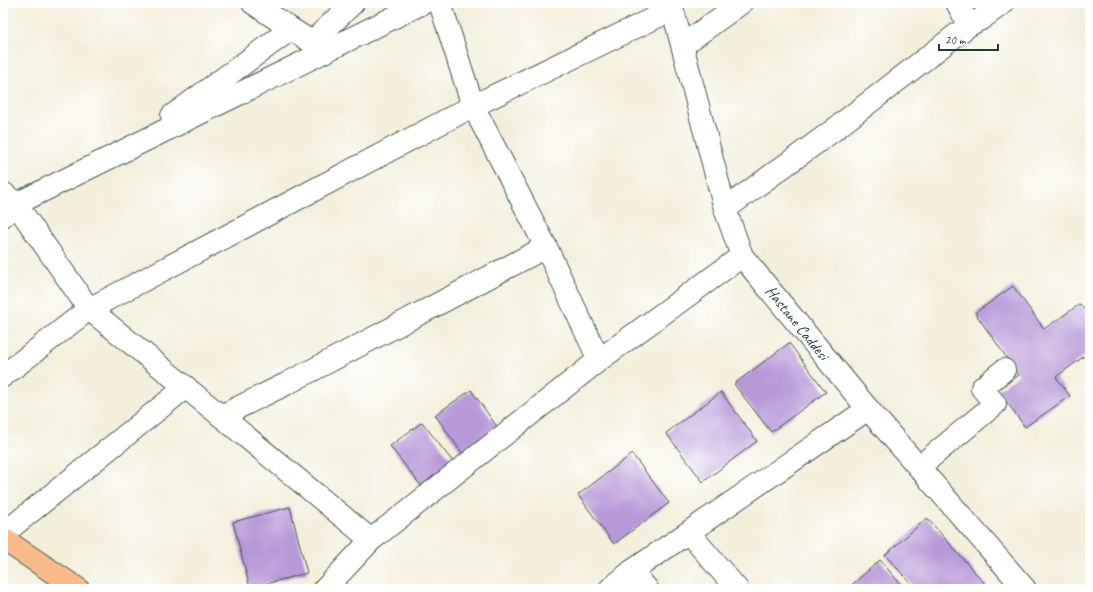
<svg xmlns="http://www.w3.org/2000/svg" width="1093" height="592" viewBox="0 0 1093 592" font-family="Caveat,sans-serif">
<rect width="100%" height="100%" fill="#fff"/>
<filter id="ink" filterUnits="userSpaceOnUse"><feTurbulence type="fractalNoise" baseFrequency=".025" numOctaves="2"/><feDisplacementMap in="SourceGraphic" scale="8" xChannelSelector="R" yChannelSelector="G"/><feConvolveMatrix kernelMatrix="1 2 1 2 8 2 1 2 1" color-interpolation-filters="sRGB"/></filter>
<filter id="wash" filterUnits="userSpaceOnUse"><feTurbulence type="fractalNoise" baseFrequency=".012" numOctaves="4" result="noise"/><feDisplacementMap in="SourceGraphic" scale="16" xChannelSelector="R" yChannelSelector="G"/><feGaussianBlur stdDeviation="0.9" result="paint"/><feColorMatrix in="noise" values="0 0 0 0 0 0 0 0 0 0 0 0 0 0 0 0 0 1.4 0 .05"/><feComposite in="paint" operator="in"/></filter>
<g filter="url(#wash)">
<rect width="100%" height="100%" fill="#f3efdb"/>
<g id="blocks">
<g fill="#b899d8">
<polygon points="1013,286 1044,329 1080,304 1090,317 1090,352 1056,377 1070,396 1025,427 998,390 1019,375 975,313"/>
<polygon points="789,343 826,392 771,432 734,384"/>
<polygon points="471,390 498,428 462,453 435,415"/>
<polygon points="721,392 757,441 703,482 666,433"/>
<polygon points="422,422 453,462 421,486 390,446"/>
<polygon points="632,454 669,503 614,544 578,495"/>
<polygon points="290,507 307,573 250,588 233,522"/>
<polygon points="927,518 987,586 984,589 916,589 885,555"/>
<polygon points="880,560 905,589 847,589"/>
</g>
</g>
</g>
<g filter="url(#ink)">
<use href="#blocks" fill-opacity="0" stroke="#3f584d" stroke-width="1"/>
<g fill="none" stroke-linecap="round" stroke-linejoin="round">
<g stroke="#3f584d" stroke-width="24">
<g id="minor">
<polyline points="253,3 291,29 326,51"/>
<polyline points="440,3 473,106 546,247 599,360"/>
<polyline points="671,3 725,209 742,256 868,409 1025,589"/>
<polyline points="969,25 981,19 1003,3"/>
<polyline points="312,42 353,3"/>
<polyline points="683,45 741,3"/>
<polyline points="172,116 291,29"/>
<polyline points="3,193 16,204 89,309 221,416 371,540"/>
<polyline points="725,209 831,132 969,25 957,3"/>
<polyline points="3,216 16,204 423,3"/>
<polyline points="3,376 89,309 473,106 673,9"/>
<polyline points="221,416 286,384 546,247"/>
<polyline points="919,467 995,404 982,388 1004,370"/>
<polyline points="689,533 737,589"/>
<polyline points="3,534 186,387"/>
<polyline points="632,571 647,589"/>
<polyline points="325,589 371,540 599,360 742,256"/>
<polyline points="610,589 632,571 868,409"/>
</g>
</g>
<g stroke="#3f584d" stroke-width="24">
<polyline id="major" points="3,539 78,589"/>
</g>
<use href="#minor" stroke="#fff" stroke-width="22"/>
<use href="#major" stroke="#fabb8c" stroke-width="22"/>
</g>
</g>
<g text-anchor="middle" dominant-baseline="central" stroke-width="3" stroke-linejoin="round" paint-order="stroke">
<g font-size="16" fill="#1f3d34" stroke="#fff">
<text transform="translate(797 323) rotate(51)">Hastane Caddesi</text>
</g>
</g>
<rect width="1093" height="592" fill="none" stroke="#fff" stroke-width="16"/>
<path d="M939 44v6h59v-6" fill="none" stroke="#1f3d34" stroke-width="2"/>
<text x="945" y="44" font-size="12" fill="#1f3d34" stroke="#ffffff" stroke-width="3" paint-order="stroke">20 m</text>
</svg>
